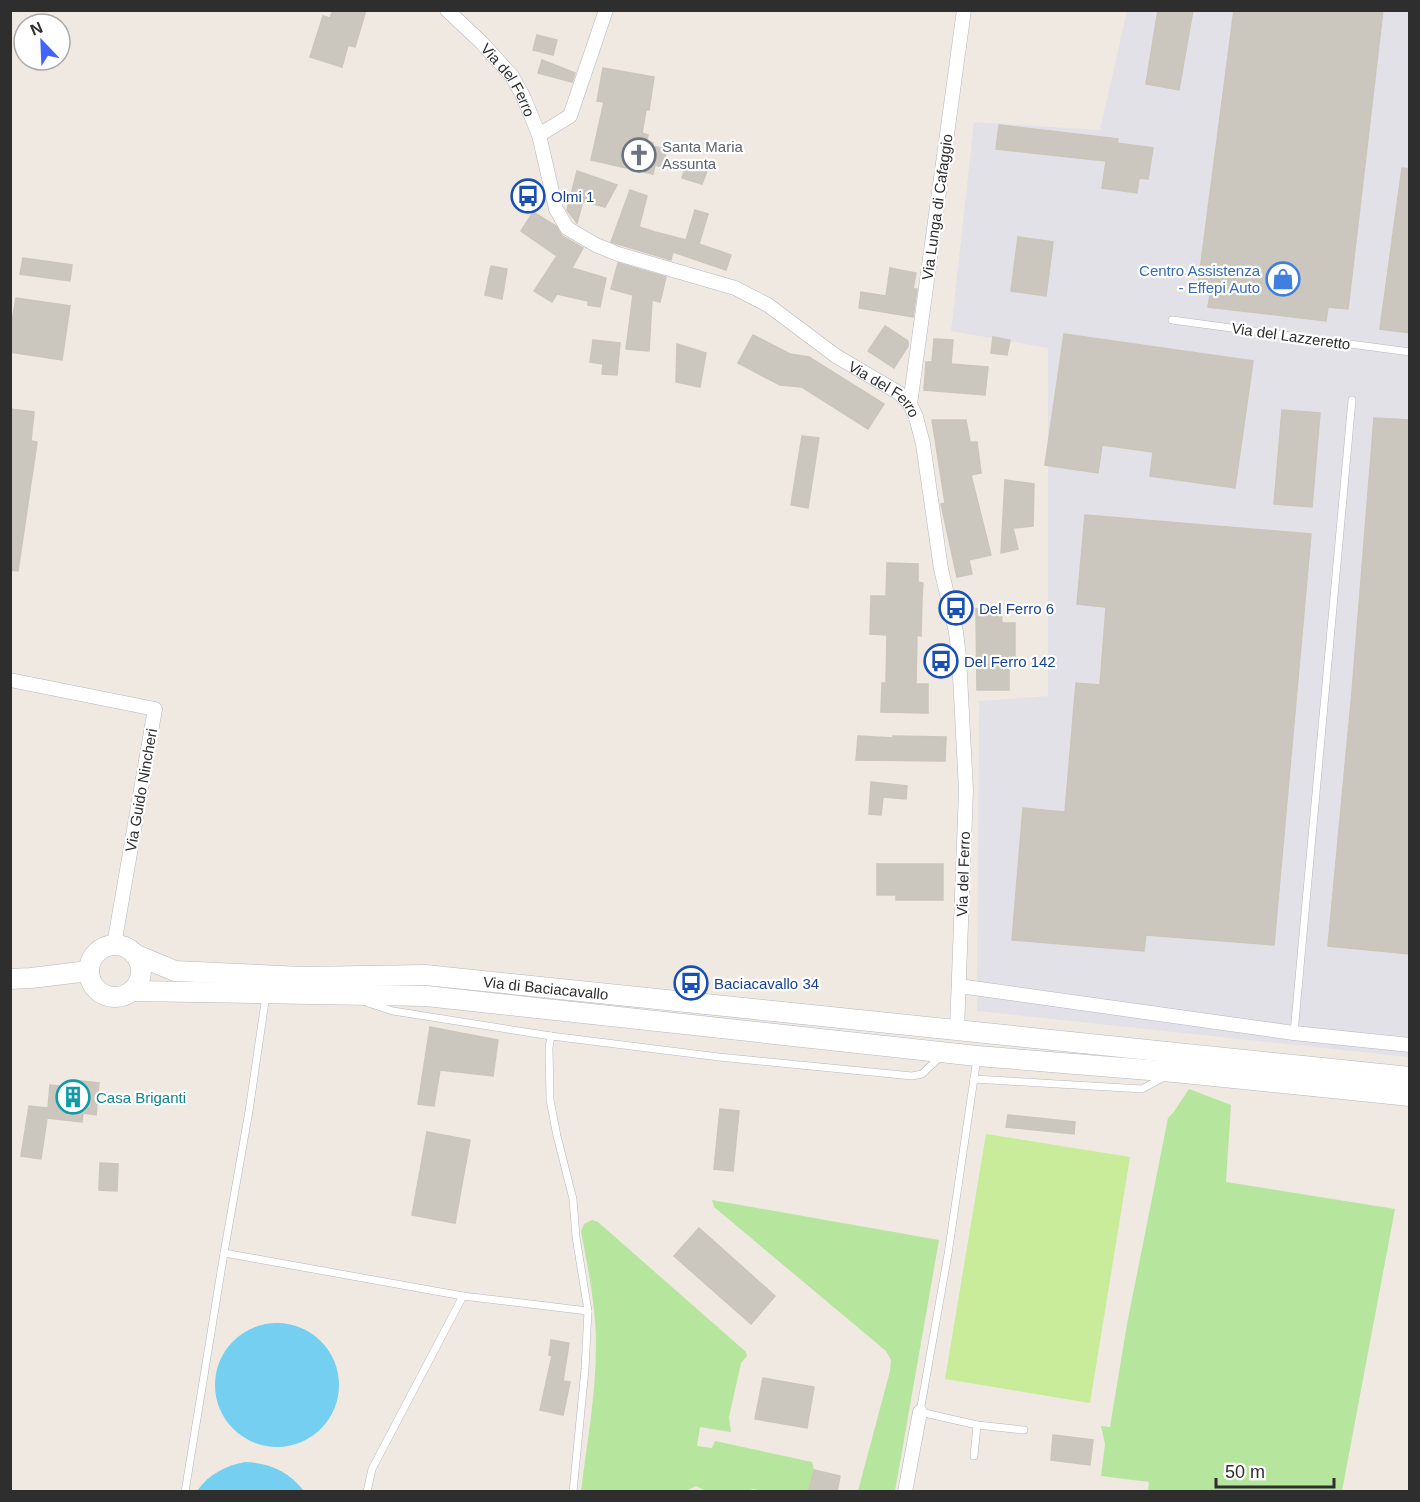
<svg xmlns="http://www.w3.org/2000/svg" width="1420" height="1502" viewBox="0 0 1420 1502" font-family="Arial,sans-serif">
<rect width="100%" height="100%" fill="#efe9e1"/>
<polygon fill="#e3e1e8" points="1127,11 1409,11 1409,1057 977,1011 979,701 1048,696 1048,348 951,331 974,122 1100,130"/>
<g fill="#b6e59e">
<polygon points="1189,1089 1231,1105 1226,1182 1395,1209 1342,1491 1148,1491 1149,1482 1101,1476 1105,1444 1101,1426 1110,1427 1127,1324 1168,1118 1173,1113"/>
<polygon points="712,1200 939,1240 895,1491 858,1491 890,1371 891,1360 886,1351 714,1207"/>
<path d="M592,1220L598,1222L746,1352L747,1356L741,1363L729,1417L731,1432L700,1427L697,1446L712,1448L715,1441L812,1462L814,1470L809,1491L764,1492L754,1489L744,1491L708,1492L696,1486L684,1492L581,1491C587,1443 596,1394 596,1345C596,1307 588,1268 581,1231L584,1224Z"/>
</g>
<polygon fill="#c9ec9a" points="986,1134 1130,1157 1090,1403 945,1379"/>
<g fill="#75cff0">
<circle cx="277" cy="1385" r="62"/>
<path d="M245,1462C270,1463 288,1471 304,1491H197C209,1474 225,1466 245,1462Z"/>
</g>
<g fill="#cbc7bf" stroke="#cbc5ba" stroke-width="1.5">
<polygon points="333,10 366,10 355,47 348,45 342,67 310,57 323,16 330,18"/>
<polygon points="1158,10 1193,10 1179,90 1146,84"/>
<polygon points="1234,10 1383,10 1348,309 1328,307 1326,321 1208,307 1211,288 1198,286"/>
<polygon points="537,35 557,40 553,55 533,50"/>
<polygon points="542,60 575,73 572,82 538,73"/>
<polygon points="603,68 654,77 649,110 646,110 642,133 648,135 647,141 653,143 652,146 667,149 663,167 655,165 653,174 591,160 604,102 597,101"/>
<polygon points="999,125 1118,139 1117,143 1153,148 1148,179 1139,178 1137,193 1102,188 1106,161 996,149"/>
<polygon points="686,165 707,171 702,184 682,178"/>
<polygon points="1402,168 1410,169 1410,333 1380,329"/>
<polygon points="577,171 617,185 605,207 583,201 577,223 567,210"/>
<polygon points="630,190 647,196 639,227 655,232 686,240 695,210 708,214 699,244 731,255 726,270 673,252 671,260 611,242"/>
<polygon points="533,212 556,226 562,236 583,248 572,268 606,278 600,307 588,305 588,301 557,294 552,302 534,291 557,256 521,231"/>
<polygon points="1018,237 1053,242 1046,296 1011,291"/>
<polygon points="23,258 72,265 70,281 20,274"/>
<polygon points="618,263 666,277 660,302 652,300 649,351 626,349 633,295 611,289"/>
<polygon points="491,266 507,269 502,299 485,295"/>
<polygon points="890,268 916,273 913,289 917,289 913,317 859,308 861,292 886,296"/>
<polygon points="16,298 70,306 62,360 10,352 10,334"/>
<polygon points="885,326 908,341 908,346 894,368 868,351"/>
<polygon points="1064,334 1253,361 1235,488 1150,476 1153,452 1102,445 1098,473 1045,465"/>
<polygon points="753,335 790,354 809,357 884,404 868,429 802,387 780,385 738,363"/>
<polygon points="993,337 1010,340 1007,355 991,353"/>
<polygon points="934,339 953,340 951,364 988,367 985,395 924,390 926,362 932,362"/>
<polygon points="593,340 620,343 617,375 602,374 603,364 590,362"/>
<polygon points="677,344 706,353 700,387 676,382"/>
<polygon points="10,409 34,412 31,441 37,442 18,571 10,570"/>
<polygon points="1282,410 1320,413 1312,507 1274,504"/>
<polygon points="1374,418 1410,420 1410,954 1328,946 1352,692"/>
<polygon points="932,420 966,420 970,442 977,442 981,473 971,475 991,555 969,560 972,574 957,577 941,504 945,503"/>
<polygon points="802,436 819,438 808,508 791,505"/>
<polygon points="1005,480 1034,484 1033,526 1013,528 1018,549 1001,553"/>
<polygon points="1085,515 1311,534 1274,945 1146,935 1144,951 1012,940 1023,808 1065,812 1076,683 1100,685 1106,607 1077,604"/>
<polygon points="887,563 918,564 918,582 923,583 922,598 921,636 917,635 916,684 928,684 928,713 881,712 882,683 886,683 887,635 870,634 871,596 886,596"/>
<polygon points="976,609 1001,609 1002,623 1015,623 1015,658 1009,658 1009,690 977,690"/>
<polygon points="858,736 893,738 893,736 946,737 945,761 856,760"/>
<polygon points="871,782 907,786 906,799 883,797 881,815 869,814"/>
<polygon points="877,864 943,864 943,900 896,900 896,895 877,895"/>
<polygon points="430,1027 498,1040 493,1076 440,1070 434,1106 418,1104"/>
<polygon points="72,1080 99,1083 96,1115 83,1113 82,1122 47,1118 41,1159 21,1156 29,1106 48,1108 50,1085 71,1087"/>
<polygon points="720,1109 739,1111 733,1171 714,1169"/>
<polygon points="1008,1115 1075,1122 1074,1134 1006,1127"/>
<polygon points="427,1132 470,1140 455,1223 412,1215"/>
<polygon points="100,1163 118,1164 117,1191 99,1190"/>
<polygon points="699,1228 775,1296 751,1324 674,1256"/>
<polygon points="551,1340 569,1343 563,1381 570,1382 563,1415 540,1410 552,1356 549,1355"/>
<polygon points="763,1378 814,1387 807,1428 755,1419"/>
<polygon points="1053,1435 1093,1440 1090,1465 1051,1460"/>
<polygon points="814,1470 840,1476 837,1491 809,1491"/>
</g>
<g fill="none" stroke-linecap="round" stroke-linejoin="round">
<g stroke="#b4b7c1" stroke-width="8">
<g id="service">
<polyline points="1172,320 1410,352"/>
<polyline points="368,1003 393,1011 551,1036 719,1057 912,1076 922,1074 941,1056"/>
<polyline points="1294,1033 1352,400"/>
<polyline points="551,1036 549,1048 550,1100 557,1136 573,1199 576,1237 588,1311 585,1369 573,1492"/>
<polyline points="974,1079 1142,1089 1166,1076"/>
<polyline points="224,1253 249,1111 266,995"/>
<polyline points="977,1425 1024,1430"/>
<polyline points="974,1456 977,1425 920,1412 948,1254 977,1058"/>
<polyline points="185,1492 224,1253 463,1296 588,1311"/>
<polyline points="367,1492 372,1469 463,1296"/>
</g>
</g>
<g stroke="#b4b7c1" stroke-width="15">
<g id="minor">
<path id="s1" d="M447,10L482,43L512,76L523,96L539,135L556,209L567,228L596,245L618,254L735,288L768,305L836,356L899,393L910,404L916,417L923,444L941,569L956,632L959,657L966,790L957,1030"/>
<polyline points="539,135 570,116 606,10"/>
<polyline points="910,404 964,10"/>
<polyline points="10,680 155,709 114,945"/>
<polyline points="959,986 1294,1033 1410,1045"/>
<polyline points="905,1492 920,1412"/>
</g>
</g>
<g stroke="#b4b7c1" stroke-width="21">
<g id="secondary">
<circle cx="115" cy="971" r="26"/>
<path id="s2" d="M134,954L175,971L302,977L425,975L1410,1077"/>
<polyline points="10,979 31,978 89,971"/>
<polyline points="132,991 426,996 977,1056 1174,1072 1410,1096"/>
</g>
</g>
<use href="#service" stroke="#fff" stroke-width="7"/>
<use href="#minor" stroke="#fff" stroke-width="14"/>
<use href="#secondary" stroke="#fff" stroke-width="20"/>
</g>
<defs>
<g id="church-ring" transform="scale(1.725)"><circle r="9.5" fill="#fff" stroke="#6b7280" stroke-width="1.5"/><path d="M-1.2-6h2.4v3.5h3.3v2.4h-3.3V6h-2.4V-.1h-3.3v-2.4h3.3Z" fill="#6b7280"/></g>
<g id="bus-ring" transform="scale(1.725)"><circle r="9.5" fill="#fff" stroke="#1a4fb4" stroke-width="1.5"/><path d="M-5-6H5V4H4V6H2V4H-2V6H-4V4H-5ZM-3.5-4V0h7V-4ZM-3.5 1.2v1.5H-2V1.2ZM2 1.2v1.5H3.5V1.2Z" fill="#1a4fb4"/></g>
<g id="shop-ring" transform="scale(1.725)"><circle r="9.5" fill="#fff" stroke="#3f7fe0" stroke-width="1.5"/><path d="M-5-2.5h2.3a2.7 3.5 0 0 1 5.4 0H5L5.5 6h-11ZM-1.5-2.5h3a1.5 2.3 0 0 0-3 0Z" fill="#3f7fe0"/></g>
<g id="building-ring" transform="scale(1.725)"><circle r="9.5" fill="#fff" stroke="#0f9aa8" stroke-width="1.5"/><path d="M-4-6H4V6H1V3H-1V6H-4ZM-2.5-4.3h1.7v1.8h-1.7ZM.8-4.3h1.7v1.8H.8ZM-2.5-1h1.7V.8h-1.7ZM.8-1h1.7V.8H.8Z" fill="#0f9aa8"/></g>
</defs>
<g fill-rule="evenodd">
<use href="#church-ring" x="639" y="155"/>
<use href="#bus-ring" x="528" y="196"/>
<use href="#shop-ring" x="1283" y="279"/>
<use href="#bus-ring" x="956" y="608"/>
<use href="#bus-ring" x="941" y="661"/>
<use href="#bus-ring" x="691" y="983"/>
<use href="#building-ring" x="73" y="1097"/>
</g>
<g text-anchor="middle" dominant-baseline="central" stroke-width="4.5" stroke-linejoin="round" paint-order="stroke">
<g font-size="15" fill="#2e2e2e" stroke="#fff">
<text stroke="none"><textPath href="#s1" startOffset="94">Via del Ferro</textPath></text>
<text transform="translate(937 207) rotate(-82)">Via Lunga di Cafaggio</text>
<text transform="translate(1291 336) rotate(8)">Via del Lazzeretto</text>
<text stroke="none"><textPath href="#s1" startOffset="616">Via del Ferro</textPath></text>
<text transform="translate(141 790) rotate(-80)">Via Guido Nincheri</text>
<text transform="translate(963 874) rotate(-88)">Via del Ferro</text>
<text stroke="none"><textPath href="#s2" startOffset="416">Via di Baciacavallo</textPath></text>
</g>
<g font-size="15" fill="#5b616d" stroke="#fff" text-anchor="start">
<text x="662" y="146">Santa Maria<tspan x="662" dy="17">Assunta</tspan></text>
</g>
<g font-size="15" fill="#164399" stroke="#fff" text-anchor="start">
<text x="551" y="196">Olmi 1</text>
<text x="979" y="608">Del Ferro 6</text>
<text x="964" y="661">Del Ferro 142</text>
<text x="714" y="983">Baciacavallo 34</text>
</g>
<g font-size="15" fill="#366cbe" stroke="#fff" text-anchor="end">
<text x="1260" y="270">Centro Assistenza<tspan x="1260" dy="17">- Effepi Auto</tspan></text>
</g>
<g font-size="15" fill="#0d838f" stroke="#fff" text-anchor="start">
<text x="96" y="1097">Casa Briganti</text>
</g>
</g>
<rect width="1420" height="1502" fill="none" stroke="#2e2e2e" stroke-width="24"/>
<g transform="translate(42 42) rotate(337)"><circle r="28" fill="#ffffff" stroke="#ababab" stroke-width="1.5"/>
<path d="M0-4.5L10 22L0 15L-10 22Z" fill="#4264fb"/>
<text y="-9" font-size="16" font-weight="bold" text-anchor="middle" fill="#2e2e2e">N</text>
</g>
<path d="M1216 1478v9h118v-9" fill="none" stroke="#2e2e2e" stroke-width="3"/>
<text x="1225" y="1478" font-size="18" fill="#2e2e2e" stroke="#ffffff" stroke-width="4.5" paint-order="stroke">50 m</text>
</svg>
